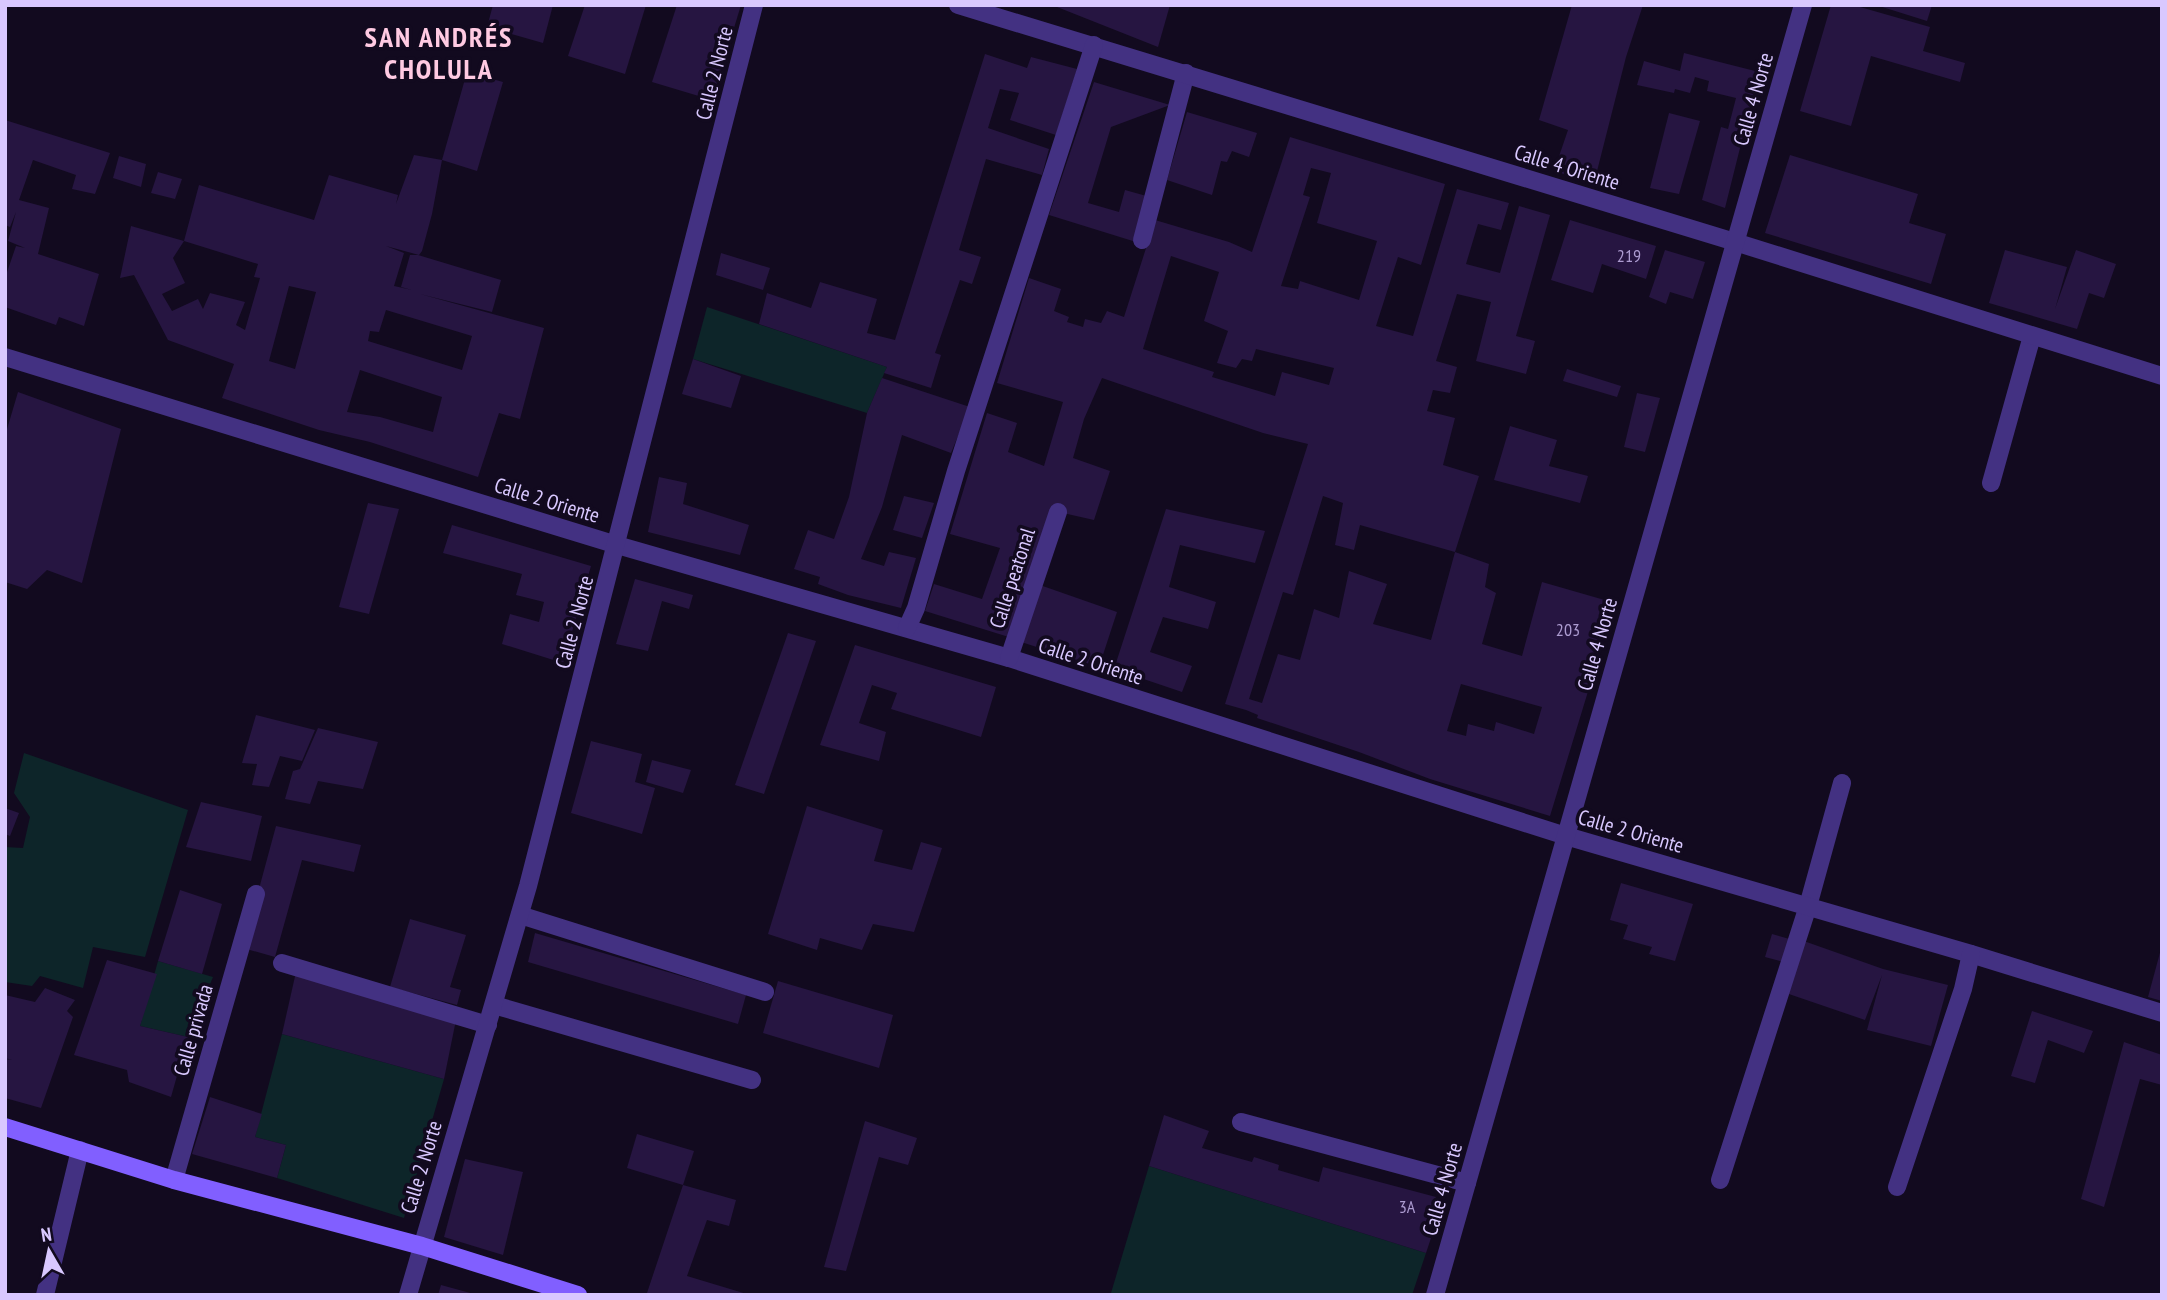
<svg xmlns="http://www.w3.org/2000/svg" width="2167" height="1300" viewBox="0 0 2167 1300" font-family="'PT Sans Narrow',sans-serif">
<rect width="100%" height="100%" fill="#120a1f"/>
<g fill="#0d2529">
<polygon points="707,307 887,367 867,413 693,359"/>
<polygon points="24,753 188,810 145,957 93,947 83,988 40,976 32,986 5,982 5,847 23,848 30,817 14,793"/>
<polygon points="158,961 213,977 188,1037 140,1026"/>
<polygon points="282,1034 444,1079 404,1218 277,1178 286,1145 255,1137"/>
<polygon points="1149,1166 1426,1253 1412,1295 1118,1295 1111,1293"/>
</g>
<g fill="#261541" fill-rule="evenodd">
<polygon points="493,5 553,5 543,43 487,27"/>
<polygon points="585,5 646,5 625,74 568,56"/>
<polygon points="677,5 741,5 712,100 652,82"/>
<polygon points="1052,5 1170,5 1158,47"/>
<polygon points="1572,5 1643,5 1626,57 1594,183 1554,171 1568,130 1539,120"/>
<polygon points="1831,5 1853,5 1930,27 1923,51 1965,63 1960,82 1871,56 1851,126 1800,111"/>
<polygon points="1876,5 1932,5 1927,21"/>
<polygon points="1684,53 1759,72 1725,208 1702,200 1721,127 1728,129 1736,98 1707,91 1709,81 1695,77 1690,93 1675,89 1674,93 1637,85 1644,61 1680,71"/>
<polygon points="985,54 1027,68 1031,57 1077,69 1056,135 1010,120 1019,93 1000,89 988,128 1049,149 1042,175 986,159 959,250 981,257 972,284 960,280 935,353 941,355 931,388 884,373 887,367 759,324 767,293 811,308 820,282 877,299 867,333 895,340"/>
<path d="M467,72L503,82L477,171L442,160L432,214L422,251L419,255L386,246L404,253L394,286L412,290L401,287L410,255H418L501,280L492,312L420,294L544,328L520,419L499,413L478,477L370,442L319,430L222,398L234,364L168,340L134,275L120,278L131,226L184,241L173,258L185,283L162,294L172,311L198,299L203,309L210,293L245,302L236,325L245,330L260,278L254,277L258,264L184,241L199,185L314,220L329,175L398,195L396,204L414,155L442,160ZM289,286L316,292L295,369L269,361ZM386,310L472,336L462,370L368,341L370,331L379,332ZM360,370L442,397L433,432L380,417L347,412Z"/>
<polygon points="1094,82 1170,105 1111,127 1088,203 1119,212 1125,190 1150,197 1136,242 1049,215"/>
<polygon points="1187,112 1257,133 1249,157 1232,151 1227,162 1221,161 1212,195 1167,180"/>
<polygon points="1669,113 1700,121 1679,194 1650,188"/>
<polygon points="5,120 110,153 95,194 72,189 76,175 33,160 19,200 49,208 38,254 99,274 84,326 59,317 56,325 5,307 5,278 16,246 25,248 8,241 16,212 10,227 5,225"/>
<path d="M1290,137L1445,184L1421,265L1398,257L1376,326L1413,336L1457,189L1509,203L1501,230L1478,224L1466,264L1500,273L1519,206L1550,215L1516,336L1535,341L1526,374L1476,361L1491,302L1457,294L1436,361L1457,367L1450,393L1433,390L1427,411L1455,418L1443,465L1479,476L1455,552L1489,564L1485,587L1496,593L1482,644L1522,656L1542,582L1615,603L1550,816L1430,779L1359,752L1257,718L1258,715L1246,710L1225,704L1308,444L1263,433L1102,378L1084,419L1073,458L1110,471L1094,520L1063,513L1012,638L925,611L934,584L982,599L1000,548L950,534L987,413L1017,423L1008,452L1044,466L1063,402L997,383L1029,278L1061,289L1054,311L1069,317L1067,322L1083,327L1085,319L1101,323L1107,311L1124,317L1155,220L1229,242L1252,252ZM1311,168L1331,173L1317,223L1377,241L1359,300L1300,281L1298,289L1281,286L1310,197L1303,195ZM1171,256L1219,272L1204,321L1228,331L1217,363L1236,368L1242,359L1252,361L1256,349L1334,368L1329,385L1282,372L1275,396L1212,377L1214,372L1143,349ZM1323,496L1343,503L1335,545L1354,550L1360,525L1455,552L1431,640L1373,624L1387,584L1349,571L1339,618L1314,609L1300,660L1278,654L1262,703L1249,699L1283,592L1293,595ZM1461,684L1542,707L1534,734L1496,722L1494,731L1468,724L1466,736L1447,731Z"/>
<polygon points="1790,155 1918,194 1909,223 1946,234 1931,284 1765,233"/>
<polygon points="119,156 146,164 141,187 113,178"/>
<polygon points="158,172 182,179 175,199 151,193"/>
<polygon points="1570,220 1656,246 1646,279 1602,264 1593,293 1551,280"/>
<polygon points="1665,250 1705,262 1693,299 1670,292 1666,304 1649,297"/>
<polygon points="2005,250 2067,267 2055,309 2076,250 2116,264 2104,298 2089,293 2077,329 1989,303"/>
<polygon points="721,253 770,268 763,290 716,275"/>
<polygon points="693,359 741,376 731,408 682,394"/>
<polygon points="1567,369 1621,386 1617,397 1563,381"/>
<polygon points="882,378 970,407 951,453 902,435 882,507 861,559 884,566 889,552 916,558 901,608 848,595 818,584 820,577 794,569 808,530 834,539 849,497 867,413"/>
<polygon points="18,392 121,429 82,583 47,570 27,589 5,582 5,436"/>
<polygon points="1637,393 1660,398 1645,452 1624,447"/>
<polygon points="1510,426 1557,440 1549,466 1588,476 1580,503 1494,480"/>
<polygon points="659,477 687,483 683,504 749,525 740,555 648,532"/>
<polygon points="904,496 934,503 922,538 893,530"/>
<polygon points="368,503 399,509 369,614 339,607"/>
<polygon points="1166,509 1265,531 1255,563 1180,545 1169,587 1216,602 1208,629 1163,617 1150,652 1192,666 1182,692 1114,669"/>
<polygon points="452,525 591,566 563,663 502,644 510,614 539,622 544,602 516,595 522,574 443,553"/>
<polygon points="635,579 693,595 689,609 662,601 648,651 616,644"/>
<polygon points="1037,584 1117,612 1099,667 1018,641"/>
<polygon points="788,633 816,641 764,794 735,785"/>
<polygon points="855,645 996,687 981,737 891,709 897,693 872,685 859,723 886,732 879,761 820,745"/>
<polygon points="256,715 315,730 302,761 280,756 269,787 252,785 257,764 242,763"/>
<polygon points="318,728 378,742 363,789 318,781 310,804 285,799 293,771 300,769"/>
<polygon points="591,741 642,754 635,782 655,788 642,834 571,813"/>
<polygon points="652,760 691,770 683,793 646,782"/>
<polygon points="201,802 262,816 251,861 186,847"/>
<polygon points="807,806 883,830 874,861 912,870 921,842 942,848 914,932 873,924 862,950 820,938 817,950 768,934"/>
<polygon points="5,808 19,813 10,836 5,834"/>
<polygon points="276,826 361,845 354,872 302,860 275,957 243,948"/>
<polygon points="1621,883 1693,904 1675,961 1649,954 1652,947 1623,939 1628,925 1610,920"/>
<polygon points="180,890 222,904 202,974 158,961"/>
<polygon points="410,919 466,935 450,987 461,990 457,1005 390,987"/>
<polygon points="535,933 746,995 738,1024 528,962"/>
<polygon points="1772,934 1793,940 1787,963 1765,957"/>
<polygon points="1801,940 1883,969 1948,985 1931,1046 1867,1030 1882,975 1865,1020 1783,992"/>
<polygon points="2161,949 2162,949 2162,1001 2148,997"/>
<polygon points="107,960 157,974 140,1026 188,1037 171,1097 129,1082 127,1070 74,1055"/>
<polygon points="296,972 456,1020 444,1079 282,1034"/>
<polygon points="778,981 893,1015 879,1068 763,1033"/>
<polygon points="45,988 75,1000 67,1011 73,1017 41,1108 5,1098 5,1059 12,1060 5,1058 5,995 35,1002"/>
<polygon points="2032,1011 2093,1031 2084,1053 2048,1040 2035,1083 2011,1076"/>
<polygon points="2124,1042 2162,1055 2162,1085 2140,1079 2104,1207 2081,1199"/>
<polygon points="210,1097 262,1114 255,1137 286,1145 277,1178 192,1154"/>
<polygon points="1164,1115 1209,1131 1202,1148 1252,1162 1254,1157 1279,1165 1278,1170 1319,1182 1323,1167 1436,1197 1427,1229 1433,1232 1426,1253 1149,1166"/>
<polygon points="865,1121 917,1138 908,1165 879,1157 846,1271 824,1267"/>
<polygon points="637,1134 694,1151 683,1185 627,1168"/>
<polygon points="465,1159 523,1172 503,1255 444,1237"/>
<polygon points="683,1185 736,1200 729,1226 707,1220 687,1276 750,1295 647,1293"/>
<polygon points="441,1285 474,1294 474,1295 438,1295"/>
</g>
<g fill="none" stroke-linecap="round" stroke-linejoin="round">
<g stroke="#433182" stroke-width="18">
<polyline points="1142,240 1186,73"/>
<polyline points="1991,483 2032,336"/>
<polyline points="520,915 765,992"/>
<polyline points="494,1005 752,1080"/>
<polyline points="1720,1180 1808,906 1842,783"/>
<polyline points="45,1295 80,1150"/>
</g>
<g stroke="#433182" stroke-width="18">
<polyline points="958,5 1735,242 2162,376"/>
<polyline points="5,357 617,545 1009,658 1566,836 1971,954 2162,1013"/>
<polyline points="907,628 916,608 956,471 1094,45"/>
<polyline points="1009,658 1058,512"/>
<polyline points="282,963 488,1025"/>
<polyline points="1241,1122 1467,1183"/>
<polyline points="174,1180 256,894"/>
<polyline points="1897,1187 1963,989 1971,954"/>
<polyline points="408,1295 528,886 754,5"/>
<polyline points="1435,1295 1803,5"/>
</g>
<polyline stroke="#815fff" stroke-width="18" points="5,1127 174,1180 422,1246 578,1295"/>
</g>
<g text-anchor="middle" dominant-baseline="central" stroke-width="7" stroke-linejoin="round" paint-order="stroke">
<g font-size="18" fill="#ac9bd0">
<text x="1629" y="255">219</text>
<text x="1568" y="629">203</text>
<text x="1407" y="1206">3A</text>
</g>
<g font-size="21" fill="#d9c8ff" stroke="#120a1f">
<text transform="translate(714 73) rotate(-76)">Calle 2 Norte</text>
<text transform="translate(1753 99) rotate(-74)">Calle 4 Norte</text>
<text transform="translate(1567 167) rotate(17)">Calle 4 Oriente</text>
<text transform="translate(547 500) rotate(17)">Calle 2 Oriente</text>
<text transform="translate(1012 578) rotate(-72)">Calle peatonal</text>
<text transform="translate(574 622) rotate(-75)">Calle 2 Norte</text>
<text transform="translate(1597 644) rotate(-74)">Calle 4 Norte</text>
<text transform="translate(1091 661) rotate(18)">Calle 2 Oriente</text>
<text transform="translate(1631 831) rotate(16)">Calle 2 Oriente</text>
<text transform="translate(193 1030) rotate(-74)">Calle privada</text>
<text transform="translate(421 1167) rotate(-73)">Calle 2 Norte</text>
<text transform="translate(1442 1189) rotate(-74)">Calle 4 Norte</text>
</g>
<g font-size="28" font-weight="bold" letter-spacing="2" fill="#ffcae2" stroke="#120a1f">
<text x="439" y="36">SAN ANDRÉS<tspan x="439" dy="32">CHOLULA</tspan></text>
</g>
</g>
<rect width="2167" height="1300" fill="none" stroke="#d9c8ff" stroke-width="14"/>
<g transform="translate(49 1251) rotate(351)" stroke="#120a1f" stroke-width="5" paint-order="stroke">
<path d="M0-5L12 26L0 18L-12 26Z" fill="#d9c8ff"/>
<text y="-10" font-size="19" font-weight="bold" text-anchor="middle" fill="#d9c8ff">N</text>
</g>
</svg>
